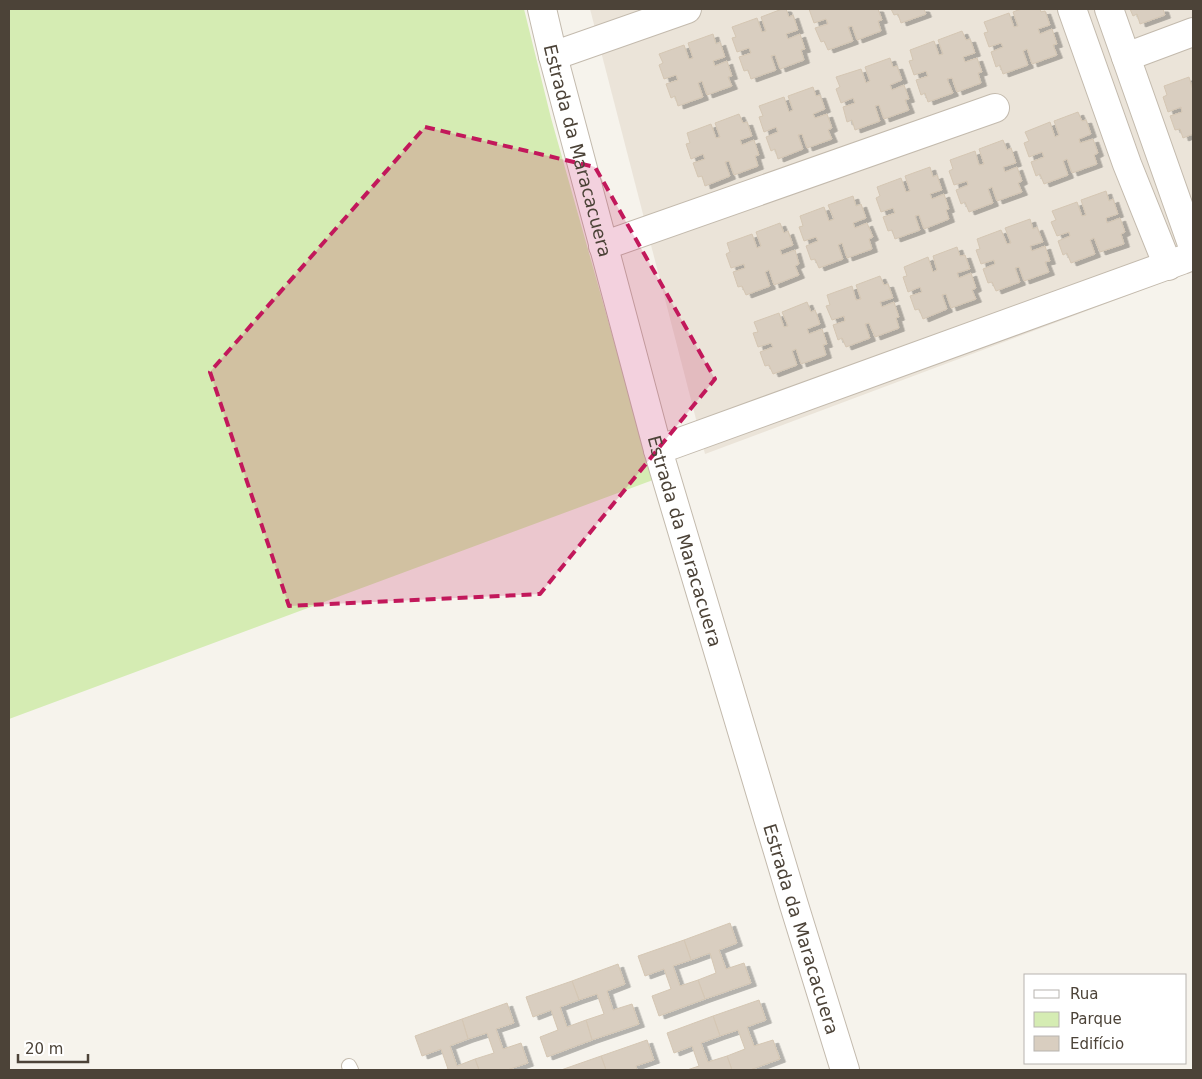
<svg xmlns="http://www.w3.org/2000/svg" width="1202" height="1079" viewBox="0 0 1202 1079" font-family="'DejaVu Sans',sans-serif">
<defs>
<filter id="shadow"><feDropShadow dx="5.5" dy="3" stdDeviation="0" flood-color="#0004"/></filter>
</defs>
<rect width="100%" height="100%" fill="#f6f3ec"/>
<polygon fill="#ebe4d9" points="590,9 1193,9 1193,271 705,454"/>
<polygon fill="#d5ecb3" points="9,9 524,9 551,118 653,480 9,719"/>
<g fill="#d9cec0" stroke="#d4c6b3" filter="url(#shadow)">
<polygon points="782,9 786,9 789,17 793,15 798,30 786,34 788,39 800,34 805,49 801,50 804,60 780,69 775,55 771,56 776,70 751,79 748,70 744,71 739,57 751,53 749,48 737,52 732,38 736,37 732,27 757,18 762,32 766,31 761,17"/>
<polygon points="809,9 878,9 882,20 878,21 881,31 857,40 852,26 848,27 853,41 828,50 824,41 821,42 815,28 828,24 826,19 814,23"/>
<polygon points="891,9 924,9 926,14 901,23 898,14 894,15"/>
<polygon points="1021,9 1040,9 1041,12 1045,11 1050,25 1038,29 1040,34 1052,29 1057,44 1053,45 1057,55 1032,64 1027,49 1023,51 1028,65 1003,74 1000,65 996,67 991,52 1003,47 1001,43 989,47 984,33 988,32 984,22 1009,13 1014,27 1018,26 1013,12"/>
<polygon points="1130,9 1163,9 1165,15 1140,24 1137,14 1133,16"/>
<polygon points="962,31 966,40 970,39 975,53 963,57 965,62 977,58 982,72 978,73 981,83 957,92 952,78 947,79 953,93 928,102 925,93 921,95 916,80 928,76 926,71 914,75 909,61 913,60 910,50 934,41 939,55 943,54 938,40"/>
<polygon points="713,34 716,44 720,42 725,57 713,61 715,66 727,61 732,76 728,77 732,86 707,95 702,81 698,83 703,97 678,106 675,96 671,98 666,84 678,80 676,75 664,79 659,65 663,63 659,54 684,45 689,59 693,58 688,43"/>
<polygon points="890,58 893,67 897,66 902,80 890,85 892,90 904,85 909,99 905,100 909,110 884,119 879,105 875,106 880,121 855,130 852,120 847,122 843,107 855,103 853,98 841,103 836,89 840,87 836,77 861,69 866,83 870,81 865,67"/>
<polygon points="1189,77 1193,90 1193,134 1183,138 1180,129 1175,130 1170,116 1182,112 1181,107 1168,112 1163,97 1167,95 1164,86"/>
<polygon points="813,87 816,96 820,95 825,109 813,114 815,118 827,114 832,128 828,130 832,139 807,148 802,134 798,135 803,149 778,159 775,149 771,151 766,137 778,132 776,127 764,132 759,117 763,116 759,106 784,97 789,112 793,110 788,96"/>
<polygon points="1078,112 1082,121 1086,120 1091,134 1079,139 1080,143 1093,139 1098,153 1094,155 1097,164 1072,173 1067,159 1063,161 1068,175 1044,184 1040,174 1036,176 1031,162 1044,157 1042,152 1029,157 1024,143 1029,141 1025,132 1050,122 1055,137 1059,135 1054,121"/>
<polygon points="739,114 743,123 747,122 752,136 740,140 742,145 754,140 759,155 755,156 758,166 734,175 729,161 725,162 730,176 705,186 702,176 698,177 693,163 705,159 703,154 691,159 686,144 690,143 687,133 711,124 716,138 720,137 715,123"/>
<polygon points="1003,140 1007,150 1011,148 1016,163 1003,167 1005,172 1017,167 1022,181 1018,183 1022,192 997,201 992,187 988,189 993,203 969,212 965,202 961,204 956,190 968,185 967,181 954,185 949,171 953,169 950,160 975,151 979,165 984,164 979,149"/>
<polygon points="930,167 933,177 937,175 942,190 930,194 932,199 944,194 949,209 946,210 949,219 924,229 919,215 915,216 920,230 895,239 892,230 888,231 883,217 895,213 893,208 881,212 876,198 880,196 877,187 901,178 906,192 910,191 905,176"/>
<polygon points="1106,191 1109,201 1113,199 1118,214 1106,218 1107,223 1120,218 1125,232 1121,234 1124,244 1100,252 1094,238 1090,240 1095,254 1071,263 1067,253 1063,255 1058,241 1070,236 1069,232 1057,236 1051,222 1056,220 1052,211 1077,202 1082,216 1086,215 1081,200"/>
<polygon points="853,196 856,206 861,204 866,218 853,223 855,228 867,223 873,237 869,239 872,249 847,258 842,243 838,245 843,259 819,268 815,259 811,260 806,246 818,241 816,237 804,241 799,227 803,226 800,216 824,207 829,221 834,219 828,205"/>
<polygon points="1030,219 1033,229 1037,227 1043,242 1030,246 1032,251 1045,246 1050,261 1045,262 1049,272 1024,281 1019,267 1015,268 1020,282 996,291 992,282 988,283 983,269 995,264 994,260 981,264 976,250 980,249 977,239 1001,230 1007,244 1011,243 1005,228"/>
<polygon points="780,223 784,233 788,231 793,245 780,250 782,255 795,250 799,264 795,266 799,275 774,285 769,270 765,272 770,286 746,295 742,286 738,287 733,272 745,268 744,264 731,268 726,254 730,252 727,243 752,234 757,248 761,246 756,232"/>
<polygon points="957,247 960,256 965,255 970,269 957,273 959,278 971,273 976,288 972,290 976,299 951,308 946,294 942,295 947,309 923,319 919,309 915,310 910,296 922,292 920,287 908,292 903,277 907,276 904,267 928,257 933,272 937,270 933,256"/>
<polygon points="880,276 884,285 888,284 893,298 880,302 882,307 894,302 899,317 896,318 899,328 875,337 869,323 865,324 870,338 846,347 842,338 838,340 833,325 845,321 844,316 832,320 826,306 830,305 827,295 852,286 856,300 861,299 856,285"/>
<polygon points="807,302 811,312 815,310 820,324 807,329 809,334 822,329 827,344 823,345 826,355 801,364 796,349 792,351 797,365 773,374 769,365 765,366 760,352 773,347 771,343 758,347 753,333 758,332 754,322 779,313 784,327 788,326 782,312"/>
<polygon points="730,923 737,943 719,950 726,969 744,963 751,983 705,999 698,980 716,973 710,953 691,960 684,940"/>
<polygon points="684,940 691,960 673,966 680,986 698,980 705,999 659,1016 652,996 671,989 664,969 645,976 638,956"/>
<polygon points="618,964 625,984 607,991 613,1010 632,1004 639,1024 592,1040 586,1020 604,1014 597,994 579,1000 572,981"/>
<polygon points="572,981 579,1000 560,1007 567,1027 586,1020 592,1040 547,1057 540,1037 558,1030 551,1010 533,1017 526,997"/>
<polygon points="759,1000 766,1020 747,1027 754,1046 773,1040 780,1059 750,1070 732,1070 727,1056 745,1049 738,1030 720,1036 713,1016"/>
<polygon points="507,1003 514,1023 496,1029 503,1049 521,1043 528,1063 507,1070 479,1070 475,1059 494,1053 487,1033 468,1039 462,1019"/>
<polygon points="713,1016 720,1036 701,1043 708,1062 727,1056 732,1070 687,1070 699,1066 692,1046 674,1053 667,1033"/>
<polygon points="462,1019 468,1039 450,1046 457,1066 475,1059 479,1070 444,1070 448,1069 441,1049 422,1056 415,1036"/>
<polygon points="647,1040 654,1060 636,1066 637,1070 606,1070 601,1056"/>
<polygon points="601,1056 606,1070 561,1070"/>
</g>
<g fill="none" stroke-linecap="round" stroke-linejoin="round">
<g stroke="#c3baad" stroke-width="16">
<polyline id="service" points="349,1066 351,1070"/>
</g>
<g stroke="#c3baad" stroke-width="30">
<g id="minor">
<polyline points="1072,9 1127,164 1168,266"/>
<polyline points="1109,9 1193,247"/>
<polyline points="553,56 687,9"/>
<polyline points="1126,57 1193,32"/>
<polyline points="603,246 995,108"/>
<polyline points="658,450 1182,260 1192,256 1193,252"/>
</g>
</g>
<g stroke="#c3baad" stroke-width="30">
<g id="tertiary">
<path id="s1" d="M542,9L553,56L658,450L794,905L845,1070"/>
</g>
</g>
<use href="#service" stroke="#fff" stroke-width="14"/>
<use href="#minor" stroke="#fff" stroke-width="28"/>
<use href="#tertiary" stroke="#fff" stroke-width="28"/>
</g>
<path fill="#c2185b" fill-opacity="0.2" stroke="#c2185b" stroke-width="4" stroke-dasharray="10 6" stroke-linejoin="round" d="M425,127L595,167L715,379L540,594L289,606L210,372Z"/>
<g text-anchor="middle" dominant-baseline="central" stroke-width="4" stroke-linejoin="round" paint-order="stroke">
<g font-size="18" fill="#4c4338" stroke="#fff">
<text stroke="none"><textPath href="#s1" startOffset="146">Estrada da Maracacuera</textPath></text>
<text stroke="none"><textPath href="#s1" startOffset="551">Estrada da Maracacuera</textPath></text>
<text stroke="none"><textPath href="#s1" startOffset="956">Estrada da Maracacuera</textPath></text>
</g>
</g>
<rect width="1202" height="1079" fill="none" stroke="#4c4338" stroke-width="20"/>
<rect x="1024" y="974" width="162" height="90" fill="#ffffff" stroke="#b7b4af"/>
<rect x="1034" y="990" width="25" height="8" fill="#ffffff" stroke="#b7b4af"/>
<text x="1070" y="999" font-size="15" fill="#4c4338">Rua</text>
<rect x="1034" y="1012" width="25" height="15" fill="#d5ecb3" stroke="#b7b4af"/>
<text x="1070" y="1024" font-size="15" fill="#4c4338">Parque</text>
<rect x="1034" y="1036" width="25" height="15" fill="#d9cec0" stroke="#b7b4af"/>
<text x="1070" y="1049" font-size="15" fill="#4c4338">Edifício</text>
<path d="M18 1054v8h70v-8" fill="none" stroke="#4c4338" stroke-width="2.5"/>
<text x="25" y="1054" font-size="15" fill="#4c4338" stroke="#ffffff" stroke-width="4" paint-order="stroke">20 m</text>
</svg>
